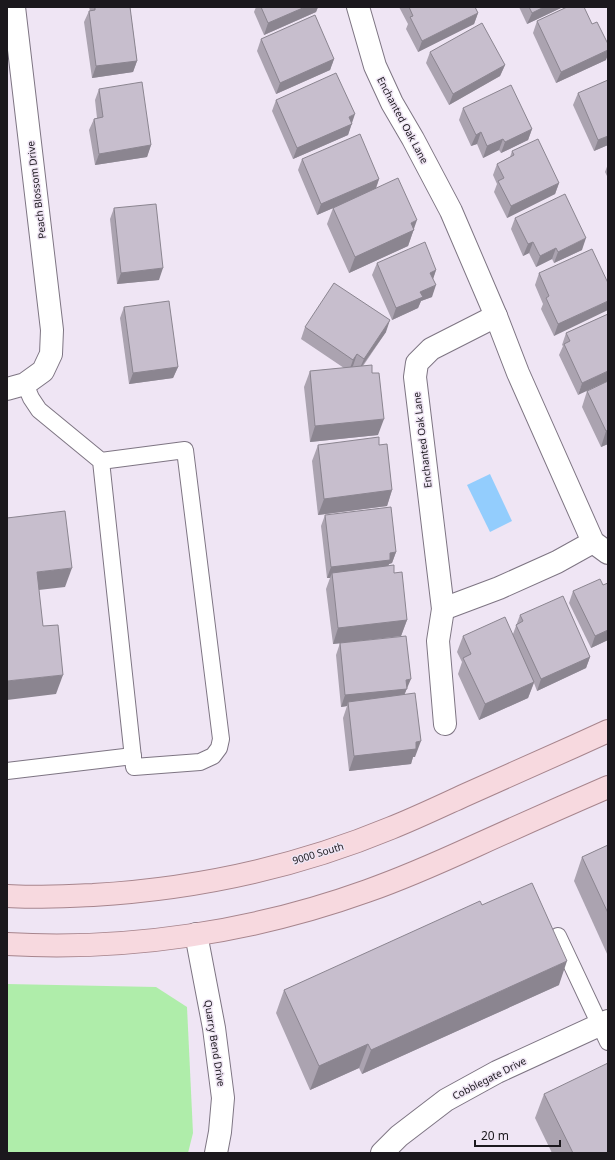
<svg xmlns="http://www.w3.org/2000/svg" width="615" height="1160" viewBox="0 0 615 1160" font-family="'Noto Sans',sans-serif">
<rect width="100%" height="100%" fill="#efe5f4"/>
<polygon fill="#afedaa" points="7,984 156,987 187,1007 193,1133 188,1153 7,1153"/>
<polygon fill="#93cdfd" points="490,474 512,521 490,532 467,485"/>
<g fill="none" stroke-linecap="round" stroke-linejoin="round">
<g stroke="#7e7583" stroke-width="18">
<g id="service">
<polyline points="25,384 31,398 39,410 101,461 185,450 221,739 219,748 213,756 200,762 134,767 101,461"/>
<polyline points="7,771 133,756"/>
<polyline points="558,936 608,1042"/>
</g>
</g>
<g stroke="#7e7583" stroke-width="24">
<g id="minor">
<polyline points="358,7 375,66 392,103 413,139 451,211 496,316 518,373 593,542 608,553"/>
<polyline points="7,389 25,384 43,371 51,354 52,330 14,7"/>
<polyline points="443,609 499,588 557,562 593,542"/>
<polyline points="445,724 438,641 443,609 415,377 417,363 431,349 496,316"/>
<polyline points="196,934 214,1028 223,1098 220,1132 216,1153"/>
<polyline points="382,1153 399,1136 446,1100 497,1072 608,1021"/>
</g>
</g>
<g stroke="#a7858d" stroke-width="24">
<g id="primary">
<path d="M7,896C35,898 64,896 93,895C194,889 297,867 391,828C416,818 439,807 463,796C512,774 560,753 608,731"/>
<path d="M7,944C128,951 253,932 367,891C404,878 440,862 475,846C519,826 564,806 608,787"/>
</g>
</g>
<use href="#service" stroke="#fff" stroke-width="16"/>
<use href="#minor" stroke="#fff" stroke-width="22"/>
<use href="#primary" stroke="#f7d9df" stroke-width="22"/>
</g>
<g fill="#aba3b0">
<polygon points="89,7 130,7 137,61 133,72 92,78 84,22 89,11 90,11"/>
<polygon points="256,7 318,7 316,12 264,35 254,12"/>
<polygon points="399,7 475,7 478,13 474,24 418,52 406,29 408,24"/>
<polygon points="519,7 563,7 527,24"/>
<polygon points="537,21 606,60 556,83 533,33"/>
<polygon points="261,39 334,59 330,70 276,94 257,51"/>
<polygon points="430,52 505,65 500,76 449,105 426,63"/>
<polygon points="99,89 151,145 147,157 95,165 89,130 94,119 97,118 95,100"/>
<polygon points="578,93 608,145 594,151 573,105"/>
<polygon points="276,100 352,123 348,135 293,159 272,111"/>
<polygon points="463,108 532,129 528,140 501,153 499,150 483,158 477,144 471,146 459,120"/>
<polygon points="512,151 559,183 555,194 507,218 494,192 497,184 493,175 497,164 510,157"/>
<polygon points="302,159 379,179 376,189 414,229 408,246 349,273 327,224 333,208 317,215 298,170"/>
<polygon points="608,164 608,178 605,172"/>
<polygon points="114,208 159,280 117,284 110,219"/>
<polygon points="515,218 582,250 554,263 552,259 536,267 529,253 523,256 511,229"/>
<polygon points="377,263 436,270 433,279 432,297 421,301 418,308 392,320 372,275"/>
<polygon points="539,273 608,283 554,336 541,309 543,304 535,285"/>
<polygon points="124,307 178,367 173,378 129,384 120,318"/>
<polygon points="608,314 578,395 559,355 563,346 562,345 566,333"/>
<polygon points="305,327 386,332 363,366 378,435 310,442 304,387 310,371 344,368 301,339"/>
<polygon points="608,381 608,445 608,444 601,447 582,407 587,391"/>
<polygon points="318,445 392,490 387,506 318,515 312,461"/>
<polygon points="325,515 396,552 392,563 389,564 388,566 394,573 407,620 401,636 333,644 326,589 330,578 327,578 321,526"/>
<polygon points="573,591 608,640 591,648 569,603"/>
<polygon points="520,615 590,657 586,668 537,691 534,683 528,698 479,720 458,674 462,662 457,652 463,636 513,634"/>
<polygon points="340,643 406,691 404,695 415,757 413,757 411,764 349,771 343,718 347,706 341,707 336,655"/>
<polygon points="608,845 608,956 574,881 582,857"/>
<polygon points="482,905 559,985 362,1074 359,1068 310,1090 276,1013 284,990"/>
<polygon points="544,1094 608,1153 552,1153 535,1118"/>
</g>
<g fill="#8b8590">
<polygon points="305,7 318,7 316,12 264,35 268,23"/>
<polygon points="544,7 563,7 527,24 532,13"/>
<polygon points="478,13 474,24 418,52 422,41"/>
<polygon points="608,50 608,55 606,60 556,83 561,72"/>
<polygon points="334,59 330,70 276,94 280,83"/>
<polygon points="137,61 133,72 92,78 96,66"/>
<polygon points="505,65 500,76 449,105 453,94"/>
<polygon points="355,114 348,135 293,159 297,148 349,117"/>
<polygon points="532,129 528,140 501,153 505,142"/>
<polygon points="481,132 477,144 471,146 476,135"/>
<polygon points="608,136 608,145 594,151 598,140"/>
<polygon points="503,139 499,150 483,158 487,146"/>
<polygon points="151,145 147,157 95,165 99,154"/>
<polygon points="379,179 375,190 317,215 321,204"/>
<polygon points="559,183 555,194 507,218 511,206"/>
<polygon points="417,220 408,246 349,273 355,257 411,223"/>
<polygon points="586,238 582,250 554,263 558,252"/>
<polygon points="533,242 529,253 523,256 528,244"/>
<polygon points="556,248 552,259 536,267 540,256"/>
<polygon points="163,268 159,280 117,284 121,273"/>
<polygon points="436,270 432,282 430,273"/>
<polygon points="436,285 432,297 421,301 418,308 392,320 396,308 420,292"/>
<polygon points="608,301 608,310 554,336 558,324"/>
<polygon points="390,320 386,332 359,370 364,359"/>
<polygon points="357,354 353,366 349,371 353,360"/>
<polygon points="178,367 173,378 129,384 133,373"/>
<polygon points="608,371 608,381 578,395 582,383"/>
<polygon points="384,419 378,435 310,442 315,426"/>
<polygon points="608,430 608,444 601,447 606,431"/>
<polygon points="392,490 387,506 318,515 324,499"/>
<polygon points="396,552 392,563 389,564 386,571 332,573 330,578 327,578 331,567 390,553"/>
<polygon points="72,568 65,587 30,591 37,572"/>
<polygon points="407,620 401,636 333,644 338,628"/>
<polygon points="608,630 608,640 591,648 595,636"/>
<polygon points="590,657 586,668 537,691 541,679"/>
<polygon points="63,675 56,694 7,700 7,681"/>
<polygon points="411,679 402,700 348,702 347,706 341,707 345,695"/>
<polygon points="534,682 528,698 479,720 485,704"/>
<polygon points="421,741 415,757 413,757 411,764 349,771 354,756 416,742"/>
<polygon points="567,961 559,985 362,1074 371,1050"/>
<polygon points="368,1044 359,1068 310,1090 319,1066"/>
</g>
<g fill="#c7becd" stroke="#8b8590">
<polygon points="95,7 130,7 137,61 96,66 89,11 95,10"/>
<polygon points="261,7 305,7 268,23"/>
<polygon points="409,7 475,7 478,13 422,41 410,17 413,16"/>
<polygon points="529,7 544,7 532,13"/>
<polygon points="567,7 584,7 592,24 597,22 608,44 608,50 561,72 537,21"/>
<polygon points="315,15 334,59 280,83 261,39"/>
<polygon points="482,23 505,65 453,94 430,52"/>
<polygon points="336,73 355,114 349,117 352,124 297,148 276,100"/>
<polygon points="608,80 608,136 598,140 578,93"/>
<polygon points="142,82 151,145 99,154 94,119 103,117 99,89"/>
<polygon points="511,85 532,129 505,142 503,139 487,146 481,132 476,135 463,108"/>
<polygon points="360,134 379,179 321,204 302,159"/>
<polygon points="538,139 559,183 511,206 498,181 504,178 497,164 514,155 512,151"/>
<polygon points="398,178 417,220 411,223 414,230 355,257 333,208"/>
<polygon points="565,194 586,238 558,252 556,248 540,256 533,242 528,244 515,218"/>
<polygon points="156,204 163,268 121,273 114,208"/>
<polygon points="425,242 436,270 430,273 436,285 420,292 423,297 396,308 377,263"/>
<polygon points="592,249 608,283 608,301 558,324 546,298 549,296 539,273"/>
<polygon points="334,283 390,320 364,359 357,354 353,360 305,327"/>
<polygon points="169,301 178,367 133,373 124,307"/>
<polygon points="608,314 608,371 582,383 564,344 570,341 566,333"/>
<polygon points="372,365 372,373 379,373 384,419 315,426 310,371"/>
<polygon points="608,381 608,430 606,431 587,391"/>
<polygon points="379,437 379,445 387,444 392,490 324,499 318,445"/>
<polygon points="391,507 396,552 390,553 390,560 331,567 325,515"/>
<polygon points="65,511 72,568 37,572 43,626 58,625 63,675 7,681 7,518"/>
<polygon points="394,565 394,573 402,572 407,620 338,628 332,573"/>
<polygon points="600,579 603,585 608,583 608,630 595,636 573,591"/>
<polygon points="563,596 590,657 541,679 516,625 523,621 520,615"/>
<polygon points="505,617 534,682 485,704 463,658 471,654 463,636"/>
<polygon points="406,636 411,679 406,680 407,689 345,695 340,643"/>
<polygon points="415,693 421,741 416,742 416,749 354,756 348,702"/>
<polygon points="608,845 608,913 582,857"/>
<polygon points="532,883 567,961 371,1050 368,1044 319,1066 284,990 480,901 482,905"/>
<polygon points="608,1063 608,1153 573,1153 544,1094"/>
</g>
<g text-anchor="middle" dominant-baseline="central" stroke-width="3" stroke-linejoin="round" paint-order="stroke">
<g font-size="10" fill="#1b181d" stroke="#efe5f4">
<text transform="translate(403 120) rotate(62)">Enchanted Oak Lane</text>
<text transform="translate(36 190) rotate(-97)">Peach Blossom Drive</text>
<text transform="translate(422 440) rotate(-97)">Enchanted Oak Lane</text>
<text transform="translate(318 853) rotate(-17)">9000 South</text>
<text transform="translate(215 1043) rotate(81)">Quarry Bend Drive</text>
<text transform="translate(489 1078) rotate(-27)">Cobblegate Drive</text>
</g>
</g>
<rect width="615" height="1160" fill="none" stroke="#1b181d" stroke-width="16"/>
<path d="M475 1140v6h85v-6" fill="none" stroke="#1b181d" stroke-width="2"/>
<text x="481" y="1140" font-size="12" fill="#1b181d" stroke="#efe5f4" stroke-width="3" paint-order="stroke">20 m</text>
</svg>
